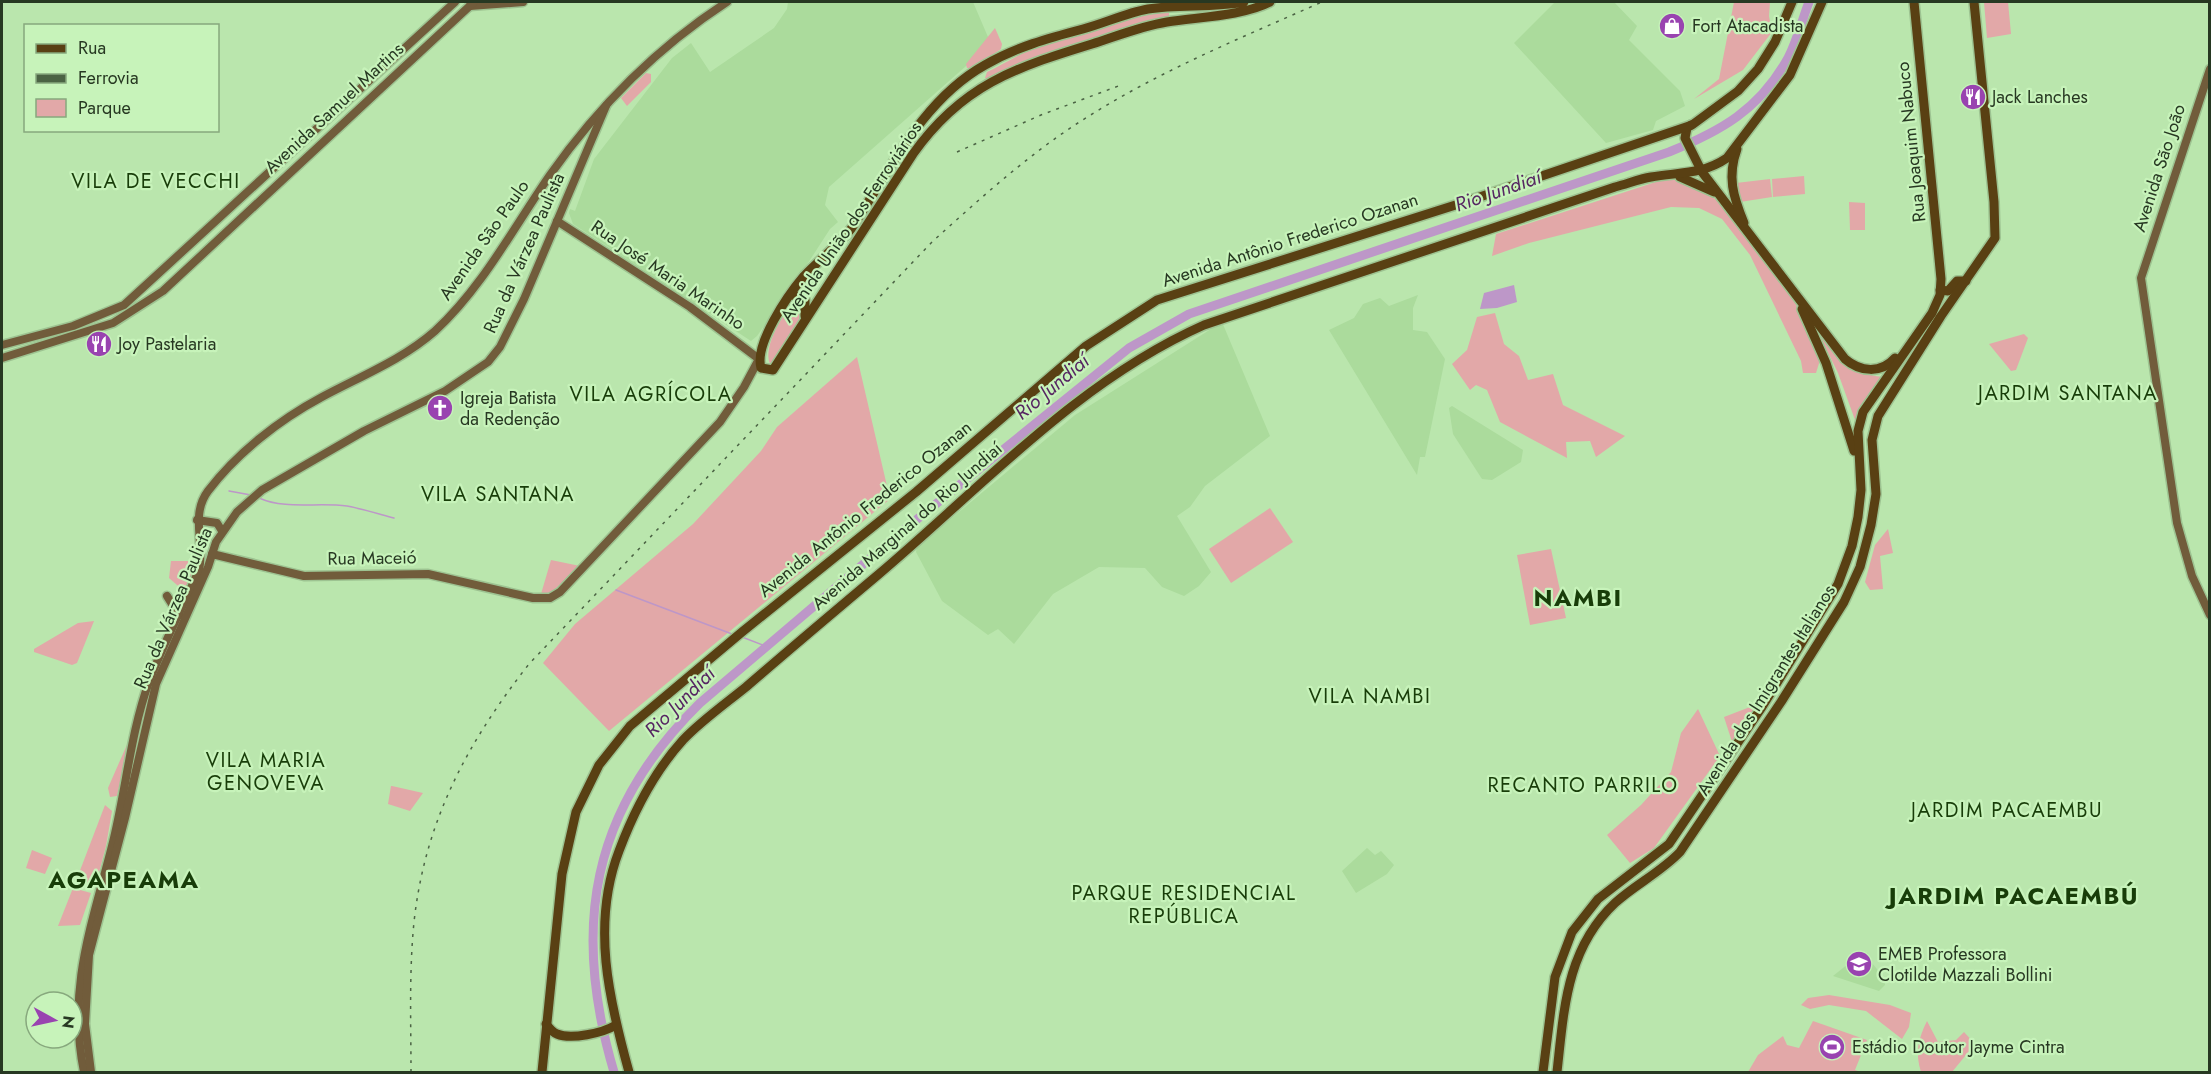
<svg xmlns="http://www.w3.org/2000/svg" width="2211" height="1074" viewBox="0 0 2211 1074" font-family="Jost,sans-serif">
<rect width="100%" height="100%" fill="#bae6ad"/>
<g fill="#abdb9c">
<polygon points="788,2 973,2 991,44 829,187 825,205 838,222 830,229 795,283 757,336 751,341 573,224 569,213 570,209 575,211 594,159 672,58 691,43 710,72 774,28 787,9"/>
<polygon points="1555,2 1614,2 1637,26 1629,40 1680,91 1685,106 1656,121 1653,130 1606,143 1514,43"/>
<polygon points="1418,295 1413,308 1413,330 1427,332 1445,359 1425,457 1420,457 1417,475 1329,330 1354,318 1363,304 1380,298 1389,306"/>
<polygon points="1222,322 1270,436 1205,486 1190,507 1177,516 1211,572 1199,586 1184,596 1162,587 1145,568 1099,567 1053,594 1014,644 998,629 988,635 942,601 916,552 917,547 1075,415"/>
<polygon points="1452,406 1523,450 1521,462 1492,480 1482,479 1453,434 1449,408"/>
<polygon points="1367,848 1375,855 1381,851 1394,865 1387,874 1356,893 1342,871"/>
<polygon points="1863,952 1885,979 1885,985 1879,991 1833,976"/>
</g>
<g fill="#e2a8a8">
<polygon points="1734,2 1770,2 1769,16 1772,32 1743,70 1694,99 1719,79"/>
<polygon points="1984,2 2008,2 2011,34 1987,38"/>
<path d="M1169,12V16L1024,63L988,79L985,78L987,72C1002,65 1016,56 1032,49C1069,33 1129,16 1169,12Z"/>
<polygon points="995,28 1002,44 1001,49 974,68 967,68 966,64"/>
<polygon points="646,73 651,74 651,82 627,106 621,98"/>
<polygon points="1804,176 1805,194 1773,197 1772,179"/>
<polygon points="1668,178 1697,185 1720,203 1794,300 1818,352 1820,360 1816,373 1803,373 1801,361 1750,255 1722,219 1699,208 1671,207 1529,243 1492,256 1496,234"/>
<polygon points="1770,179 1772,197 1740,202 1736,183"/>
<polygon points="1849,202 1865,203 1865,230 1850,230"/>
<path d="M797,300L802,303L805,309L775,360L770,364C762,347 784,311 797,300Z"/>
<polygon points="1495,313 1504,344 1519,356 1528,380 1553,374 1563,405 1625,436 1596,457 1590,441 1566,442 1567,458 1500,422 1487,390 1476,385 1470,390 1452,364 1467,350 1477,317"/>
<path d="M1816,328C1838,359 1844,373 1884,377L1855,420L1838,373Z"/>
<polygon points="2024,334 2028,338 2016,370 2011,371 1989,344"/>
<polygon points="857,357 890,499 609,731 543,663 575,624 693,524 761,451 777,427"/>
<polygon points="1270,508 1293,542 1231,583 1209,549"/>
<polygon points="1888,529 1893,553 1880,556 1883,589 1870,590 1865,582 1875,545"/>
<polygon points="1551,549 1566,618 1530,625 1517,555"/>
<polygon points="551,560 580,566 551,593 541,594"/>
<polygon points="171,561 193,561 195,567 185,592 169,578"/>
<polygon points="94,621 77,663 72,665 34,652 34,649 78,623"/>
<polygon points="1763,702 1734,748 1724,717"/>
<polygon points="1698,709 1720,756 1654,848 1630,863 1607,835 1641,805 1671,772 1681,733"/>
<polygon points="129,740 117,796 110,797 108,788"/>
<polygon points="391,786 392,786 423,793 410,811 388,804"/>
<polygon points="105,805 112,811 106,846 96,884 91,886 76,881"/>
<polygon points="32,850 52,858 45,874 26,868"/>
<polygon points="73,888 91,893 80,925 58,926"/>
<polygon points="1829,995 1890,1005 1911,1013 1909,1027 1902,1039 1866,1011 1829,1005 1810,1009 1801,1005 1808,998"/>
<polygon points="1813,1021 1867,1040 1855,1070 1861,1072 1748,1072 1758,1055 1783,1036 1787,1045 1799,1048"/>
<path d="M1927,1021L1938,1042L1956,1040L1964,1032L1975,1044L1952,1072H1921C1915,1053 1918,1039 1927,1021Z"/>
</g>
<polygon fill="#bd97c8" points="1514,285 1517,302 1497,308 1480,309 1484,293"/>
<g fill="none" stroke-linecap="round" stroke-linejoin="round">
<g stroke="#bd97c8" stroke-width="1.5">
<polyline points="229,491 251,495"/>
<path d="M259,498C286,510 317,502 347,506C363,509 379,514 394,518"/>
<polyline points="616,590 732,634"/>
<polyline points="742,637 768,647"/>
</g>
<path stroke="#bd97c8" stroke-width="9" d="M614,1072C571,928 591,810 700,703L900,533L1129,348L1189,314L1669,152C1721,131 1759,110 1788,58C1797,41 1802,20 1809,2"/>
<g stroke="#9dc391" stroke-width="11">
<g id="secondary">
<polyline points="470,6 523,2"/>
<polyline points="2210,69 2141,278 2177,523 2192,576 2210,615"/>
<polyline points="2,345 73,326 124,305 455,2"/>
<polyline points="2,358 113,323 163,291 474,2"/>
<polyline points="197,520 217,523 222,531"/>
<polyline points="212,554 304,576 428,574 533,598 550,598 560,592 720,422 744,387 759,359 690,307 557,221"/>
<polyline points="167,596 179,615"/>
<path d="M84,1072C67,988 92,925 112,846C126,792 130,734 149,682C163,644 183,607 199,570C205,543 190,515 208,491C237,453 279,420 322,397C361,376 402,360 435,331C482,288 514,227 550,175C598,107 658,47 727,2"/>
<polyline points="91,1072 85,1024 89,955 125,818 156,684 208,567 216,542 237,512 262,490 364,431 445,391 488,362 500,347 524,299 606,106"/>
</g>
</g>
<g stroke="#9dc391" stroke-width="12">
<g id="primary">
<path d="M1244,2C1212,8 1180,4 1148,9C1126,13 1105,23 1083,29C1049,38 1016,47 985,65C922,100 889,172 851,229C837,247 819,260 804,276C788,295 754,344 761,368L773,370L913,154C962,85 1014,68 1092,44C1117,36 1142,26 1167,22C1198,17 1243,16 1270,2"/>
<path d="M1691,125L1687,128L1685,138L1702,172L1845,359C1860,372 1881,374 1895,358"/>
<path d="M1737,149C1727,177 1733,196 1744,223"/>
<polyline points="1680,177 1714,192"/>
<polyline points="1940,290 1948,291 1957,281 1966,281"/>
<polyline points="791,294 805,300 805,316"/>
<polyline points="1802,309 1826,363 1854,451"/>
<path d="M546,1024C549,1028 552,1032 557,1034C571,1040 603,1033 616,1025"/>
<polyline points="542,1072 562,874 576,812 599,765 630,726 742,632 916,492 1086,346 1157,300 1465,202 1692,125 1738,91 1758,69 1775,42 1792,2"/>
<path d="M629,1072C609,1000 591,924 619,851C634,811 654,772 683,740C701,721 725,704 746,687C790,649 835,611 879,574C983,486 1078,381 1204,325L1615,187C1627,184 1639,179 1651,177C1679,172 1702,175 1727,158L1790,75L1822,2"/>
<polyline points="1543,1072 1555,977 1572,932 1598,899 1669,844 1762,707 1838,584 1852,546 1858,517 1861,490 1858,431 1863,412 1932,313 1940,295 1941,279 1914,2"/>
<path d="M1557,1072C1564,1010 1566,949 1615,903C1636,884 1661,872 1680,852L1781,702L1844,602L1860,567L1871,525L1876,494L1872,440L1878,416L1941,316L1995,238L1994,202L1974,2"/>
</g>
</g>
<use href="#secondary" stroke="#715c3b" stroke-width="8"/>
<use href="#primary" stroke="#594013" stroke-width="9"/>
<g stroke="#4b6344" stroke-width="1.5" stroke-dasharray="3 6" stroke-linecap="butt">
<polyline points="957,152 1041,115 1121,85"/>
<path d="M411,1072C411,1023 409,972 414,922C425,821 467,743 529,664L933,241C982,197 1032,151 1089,116C1162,70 1243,37 1322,2"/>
</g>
</g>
<defs>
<g id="shop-disc" transform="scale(1.35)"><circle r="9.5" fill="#9943b0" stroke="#c7f3ba"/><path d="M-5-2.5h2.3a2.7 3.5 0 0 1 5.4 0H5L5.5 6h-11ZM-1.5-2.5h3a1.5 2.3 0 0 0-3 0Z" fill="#fff"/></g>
<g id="restaurant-disc" transform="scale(1.35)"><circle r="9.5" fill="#9943b0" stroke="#c7f3ba"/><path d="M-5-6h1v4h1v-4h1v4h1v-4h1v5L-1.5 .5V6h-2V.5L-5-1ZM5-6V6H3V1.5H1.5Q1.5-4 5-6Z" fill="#fff"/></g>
<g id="church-disc" transform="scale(1.35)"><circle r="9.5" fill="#9943b0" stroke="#c7f3ba"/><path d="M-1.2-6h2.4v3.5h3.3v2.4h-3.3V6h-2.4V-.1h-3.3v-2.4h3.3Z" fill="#fff"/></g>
<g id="school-disc" transform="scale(1.35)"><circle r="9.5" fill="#9943b0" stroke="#c7f3ba"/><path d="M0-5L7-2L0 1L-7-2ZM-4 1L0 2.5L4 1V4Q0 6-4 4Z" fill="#fff"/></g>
<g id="stadium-disc" transform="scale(1.35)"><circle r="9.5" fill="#9943b0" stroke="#c7f3ba"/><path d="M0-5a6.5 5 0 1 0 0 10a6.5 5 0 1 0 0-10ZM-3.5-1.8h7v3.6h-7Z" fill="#fff"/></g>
</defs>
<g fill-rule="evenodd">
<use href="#shop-disc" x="1672" y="26"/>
<use href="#restaurant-disc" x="1973" y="97"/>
<use href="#restaurant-disc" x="99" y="344"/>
<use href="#church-disc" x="440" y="408"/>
<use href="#school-disc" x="1859" y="964"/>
<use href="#stadium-disc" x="1832" y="1047"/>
</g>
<g text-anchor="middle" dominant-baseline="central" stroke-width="4.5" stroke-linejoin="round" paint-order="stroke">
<g font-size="18" fill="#273822" stroke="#c7f3ba" text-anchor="start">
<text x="1692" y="26">Fort Atacadista</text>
<text x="1992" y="97">Jack Lanches</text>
<text x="118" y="344">Joy Pastelaria</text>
<text x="460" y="398">Igreja Batista<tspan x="460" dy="21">da Redenção</tspan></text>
<text x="1878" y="954">EMEB Professora<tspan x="1878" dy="21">Clotilde Mazzali Bollini</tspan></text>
<text x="1852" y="1047">Estádio Doutor Jayme Cintra</text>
</g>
<g font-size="18" fill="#273822" stroke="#c7f3ba">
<text transform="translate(334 108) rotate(-43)">Avenida Samuel Martins</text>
<text transform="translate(1911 142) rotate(-96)">Rua Joaquim Nabuco</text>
<text transform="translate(2159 168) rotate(-72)">Avenida São João</text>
<text transform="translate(851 222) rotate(-56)">Avenida União dos Ferroviários</text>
<text transform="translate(484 240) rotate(-55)">Avenida São Paulo</text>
<text transform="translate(1290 240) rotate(-18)">Avenida Antônio Frederico Ozanan</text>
<text transform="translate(524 253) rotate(-66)">Rua da Várzea Paulista</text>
<text transform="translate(668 275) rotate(34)">Rua José Maria Marinho</text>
<text transform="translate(865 509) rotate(-39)">Avenida Antônio Frederico Ozanan</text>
<text transform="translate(907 526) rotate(-41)">Avenida Marginal do Rio Jundiaí</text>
<text transform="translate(372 558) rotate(-1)">Rua Maceió</text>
<text transform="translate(173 608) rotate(-67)">Rua da Várzea Paulista</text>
<text transform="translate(1766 690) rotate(-58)">Avenida dos Imigrantes Italianos</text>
</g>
<g font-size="20" letter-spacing="1.5" fill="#183d09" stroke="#c7f3ba">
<text x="156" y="181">VILA DE VECCHI</text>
<text x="2068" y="393">JARDIM SANTANA</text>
<text x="651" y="394">VILA AGRÍCOLA</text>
<text x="498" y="494">VILA SANTANA</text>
<text x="1370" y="696">VILA NAMBI</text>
<text x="266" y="760">VILA MARIA<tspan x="266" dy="23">GENOVEVA</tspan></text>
<text x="1583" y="785">RECANTO PARRILO</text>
<text x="2007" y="810">JARDIM PACAEMBU</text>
<text x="1184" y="893">PARQUE RESIDENCIAL<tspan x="1184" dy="23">REPÚBLICA</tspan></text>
</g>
<g font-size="20" font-style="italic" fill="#562662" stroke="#c7f3ba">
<text transform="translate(1498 191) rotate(-19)">Rio Jundiaí</text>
<text transform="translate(1052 387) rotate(-40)">Rio Jundiaí</text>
<text transform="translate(680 702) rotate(-45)">Rio Jundiaí</text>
</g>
<g font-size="24" font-weight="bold" letter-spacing="1.5" fill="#183d09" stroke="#c7f3ba">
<text x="1578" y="597">NAMBI</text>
<text x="124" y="879">AGAPEAMA</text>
<text x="2014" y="895">JARDIM PACAEMBÚ</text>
</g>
</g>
<rect width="2211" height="1074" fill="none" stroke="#273822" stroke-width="6"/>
<rect x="24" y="24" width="195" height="108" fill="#c7f3ba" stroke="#87a87d" stroke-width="1.5"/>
<rect x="36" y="44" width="30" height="9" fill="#594013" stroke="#87a87d" stroke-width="1.5"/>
<text x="78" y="54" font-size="18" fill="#273822">Rua</text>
<rect x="36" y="74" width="30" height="9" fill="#4b6344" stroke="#87a87d" stroke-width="1.5"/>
<text x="78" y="84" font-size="18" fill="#273822">Ferrovia</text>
<rect x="36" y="99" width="30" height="18" fill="#e2a8a8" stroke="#87a87d" stroke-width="1.5"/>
<text x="78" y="114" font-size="18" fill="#273822">Parque</text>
<g transform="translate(54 1020) rotate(98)"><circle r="28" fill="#c7f3ba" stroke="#87a87d" stroke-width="1.5"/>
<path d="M0-4.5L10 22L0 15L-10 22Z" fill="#9943b0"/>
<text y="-9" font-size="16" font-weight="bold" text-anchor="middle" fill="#273822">N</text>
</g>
</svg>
